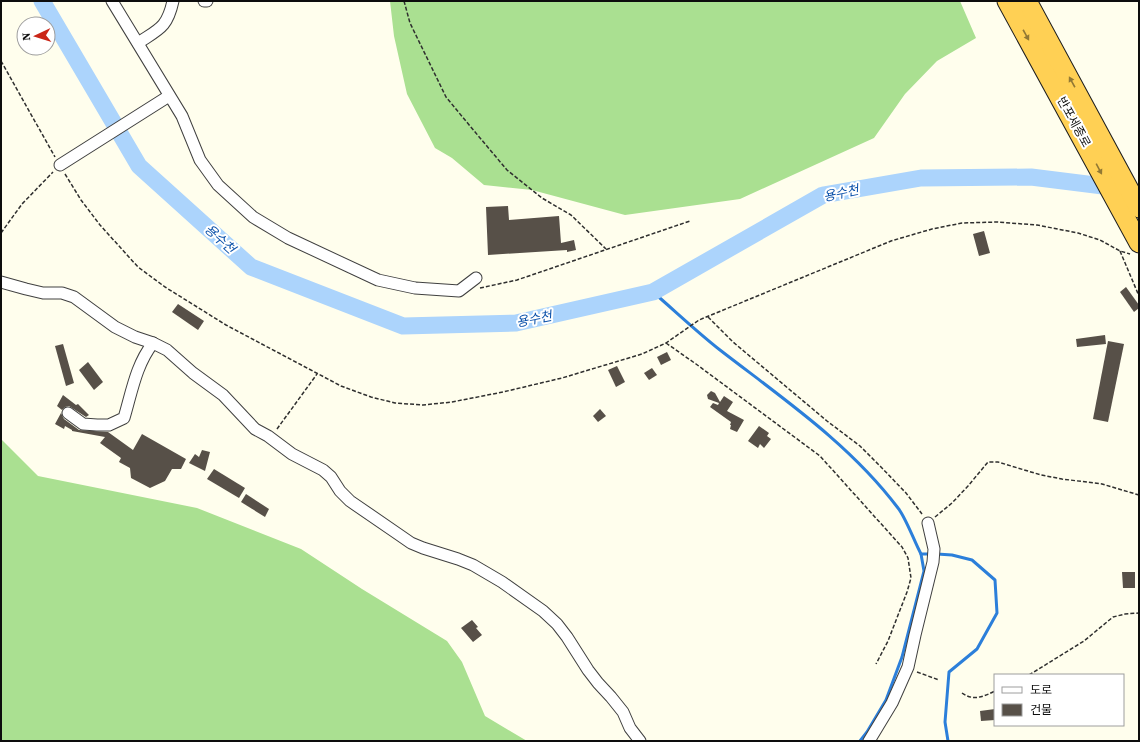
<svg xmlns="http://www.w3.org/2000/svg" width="1140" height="742" viewBox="0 0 1140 742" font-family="'Source Serif 4','Noto Sans KR',serif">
<rect width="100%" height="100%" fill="#fffeed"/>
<g fill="#aae091">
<polygon points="390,1 960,1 976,38 937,61 905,94 874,138 740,199 625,215 532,190 484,185 452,158 435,148 407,94 394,36"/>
<polygon points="1,439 38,476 197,508 301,549 362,589 447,641 462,662 485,716 527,741 1,741"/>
</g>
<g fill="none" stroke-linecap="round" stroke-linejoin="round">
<g stroke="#2c7fda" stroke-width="3">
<path d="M653,292C675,311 697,332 720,350C782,398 850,444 898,508C906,518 914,541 921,554H931"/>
<polyline points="937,554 952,555 972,560 995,580 997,613 977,649 949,672 945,722 948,741"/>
<polyline points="860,741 867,732 886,700 902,657 924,571 921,554"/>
</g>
<polyline stroke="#acd4fc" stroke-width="17" points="42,1 139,166 251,267 403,326 516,323 653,292 823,195 921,178 1031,177 1119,188"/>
</g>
<g fill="#575048">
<polygon points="508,206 509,220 559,216 561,243 574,240 576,250 567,252 567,250 488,255 486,207"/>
<polygon points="984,231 990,253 979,256 973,234"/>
<polygon points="1126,287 1139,305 1139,308 1134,312 1120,292"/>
<polygon points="178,304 204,321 198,330 172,312"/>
<polygon points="1105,335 1106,344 1077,347 1076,339"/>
<polygon points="1108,341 1124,344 1108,422 1093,419"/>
<polygon points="63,344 74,383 66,386 55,346"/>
<polygon points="667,352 671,360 661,365 657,357"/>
<polygon points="88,362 103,382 94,390 79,370"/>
<polygon points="617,366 625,382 616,387 608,370"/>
<polygon points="652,368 657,375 649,380 644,373"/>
<polygon points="711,391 715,393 720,402 724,396 733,402 727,411 744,420 737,432 730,429 731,425 730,425 731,422 710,407 713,403 718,405 719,403 708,399 707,395"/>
<polygon points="63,395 76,405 78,404 89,415 86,417 69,406 65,407 62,410 57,406"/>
<polygon points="600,409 606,416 598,422 593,416"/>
<polygon points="61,413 64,419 79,430 108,432 133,450 142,434 186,459 181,469 172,469 165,481 150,488 131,478 130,468 119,462 121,458 100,443 105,437 72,431 72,430 65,426 64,429 55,424"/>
<polygon points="759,426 769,433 767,436 771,439 764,448 760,444 758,448 748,441"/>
<polygon points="202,450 210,452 205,471 189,463 195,454 199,457"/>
<polygon points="214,469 245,488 239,498 207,479"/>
<polygon points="246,494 269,509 265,517 241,502"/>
<polygon points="1122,572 1135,572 1135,588 1123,588"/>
<polygon points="472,620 478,627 476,628 482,635 473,642 461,628"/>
<polygon points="995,709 995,720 981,721 980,711"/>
</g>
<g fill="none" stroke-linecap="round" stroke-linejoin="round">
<g stroke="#404040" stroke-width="13">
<g id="minor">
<polyline points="112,1 182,116 200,160 218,185 253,217 288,238 378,280 415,288 459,291 476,278"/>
<polyline points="204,1 207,1"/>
<path d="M138,43C159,29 167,28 173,1"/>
<polyline points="60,165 169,96"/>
<polyline points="1,282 26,289 43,293 62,293 74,297 115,327 135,337 153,343 167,350 193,373 223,395 255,429 268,436 292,454 323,470 331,477 340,491 350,501 398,534 411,543 423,548 458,559 473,565 502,582 543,611 557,624 567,637 588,670 598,683 611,697 623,712 630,728 640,741"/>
<path d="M68,413L83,424L97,425H109L124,418C132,391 136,365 153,343"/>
<polyline points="869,741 892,703 908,667 915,635 933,562 934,549 928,523"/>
</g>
</g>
<g stroke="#1e1e1e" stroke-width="21">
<g id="trunk">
<polyline points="1007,1 1139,243"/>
<polyline points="1027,1 1139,208"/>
</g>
</g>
<g stroke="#2f2f2f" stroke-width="1.5" stroke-dasharray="4 2" stroke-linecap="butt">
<polyline points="404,1 410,23 446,97 470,126 507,170 542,198 571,215 606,249"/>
<polyline points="1,61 55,157"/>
<polyline points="65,174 81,200 100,225 138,267 165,287 226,325 341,386 371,397 395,403 423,405 452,402 503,392 562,378 642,354 666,343 699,320 891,241 932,229 962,223 997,222 1037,225 1078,233 1100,240 1120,251 1130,254"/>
<polyline points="1,233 22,204 53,172"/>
<polyline points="1120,251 1139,296"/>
<polyline points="480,288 517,280 690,221"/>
<polyline points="708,317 733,342 827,421 860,446 881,467 906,493 922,514"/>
<polyline points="666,343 696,364 820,456 902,547 908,558 911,578 907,592 888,641 876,664"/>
<polyline points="277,429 317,374"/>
<polyline points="935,517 952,503 968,486 988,462 998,462 1041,475 1062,479 1102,484 1139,495"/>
<polyline points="917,672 939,680"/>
<polyline points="1029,675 1084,641 1113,617 1125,614 1139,613"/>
<path d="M962,693C973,701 983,697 995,691"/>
</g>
<use href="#minor" stroke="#fff" stroke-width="11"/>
<use href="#trunk" stroke="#ffd054" stroke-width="19"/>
</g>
<defs><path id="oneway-solid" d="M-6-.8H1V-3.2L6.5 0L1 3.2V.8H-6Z"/></defs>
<g fill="#927834">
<use href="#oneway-solid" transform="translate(1026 35) rotate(61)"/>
<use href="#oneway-solid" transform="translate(1072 82) rotate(-119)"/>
<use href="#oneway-solid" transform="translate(1099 169) rotate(62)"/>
</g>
<g text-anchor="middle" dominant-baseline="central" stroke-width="4" stroke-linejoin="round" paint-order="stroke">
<g font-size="12" fill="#0d0d0d" stroke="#fff">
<text transform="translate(1074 122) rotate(61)">반포세종로</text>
</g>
<g font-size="13" font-style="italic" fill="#0b51aa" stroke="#fff">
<text transform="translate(841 193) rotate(-12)">용수천</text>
<text transform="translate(220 239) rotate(42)">용수천</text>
<text transform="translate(534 319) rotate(-11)">용수천</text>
</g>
</g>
<rect width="1140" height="742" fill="none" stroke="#0d0d0d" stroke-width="4"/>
<rect x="994" y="674" width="130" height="52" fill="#ffffff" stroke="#9e9e9e"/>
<rect x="1002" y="687" width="20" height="6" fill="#ffffff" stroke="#9e9e9e"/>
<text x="1030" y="694" font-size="12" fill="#0d0d0d">도로</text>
<rect x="1002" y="704" width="20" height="12" fill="#575048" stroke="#9e9e9e"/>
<text x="1030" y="714" font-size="12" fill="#0d0d0d">건물</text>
<g transform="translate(36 36) rotate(266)"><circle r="19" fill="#ffffff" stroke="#9e9e9e"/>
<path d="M0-3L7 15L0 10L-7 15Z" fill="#ca2618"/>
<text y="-6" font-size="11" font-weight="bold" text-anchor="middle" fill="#0d0d0d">N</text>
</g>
</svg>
